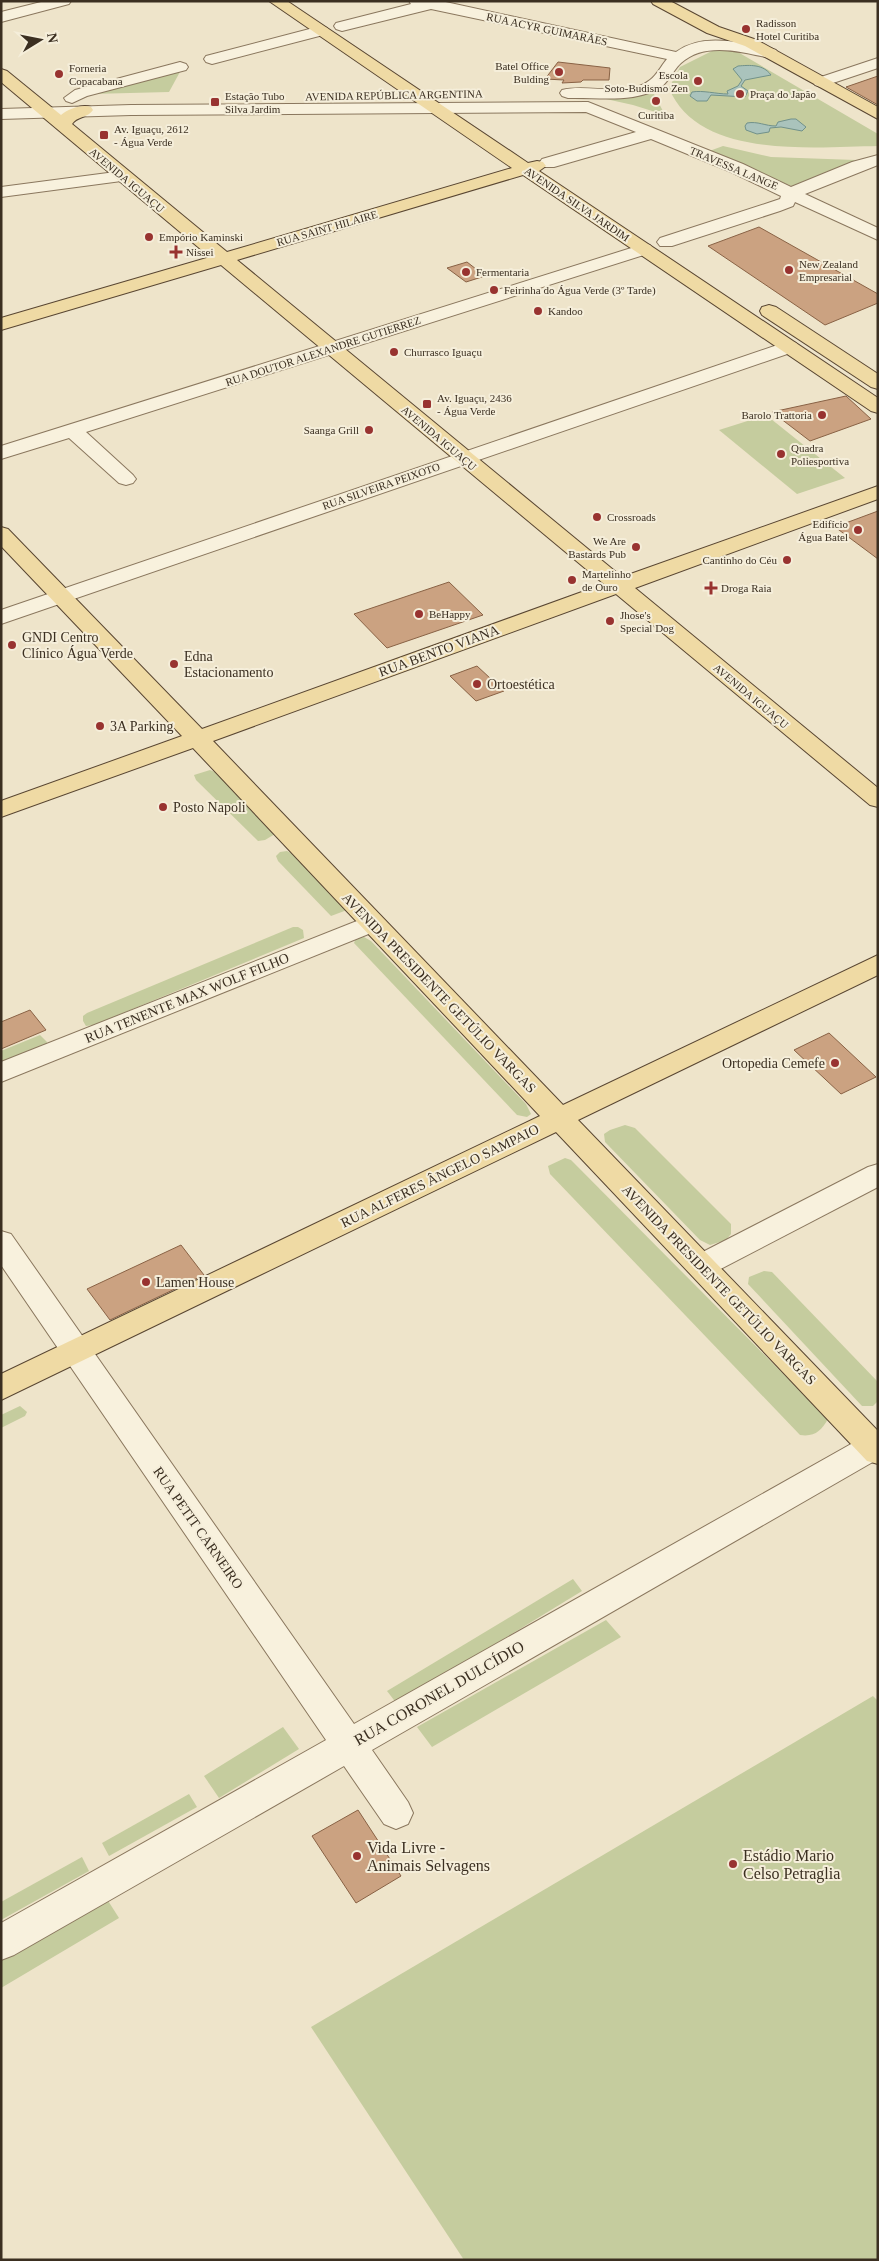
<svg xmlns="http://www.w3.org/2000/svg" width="879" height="2261" viewBox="0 0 879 2261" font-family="'Times New Roman',serif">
<rect width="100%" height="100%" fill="#eee4ca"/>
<g fill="#c5cc9e">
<path d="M725,49L736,51L878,134V146C815,147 698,160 669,88L680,67L712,51Z"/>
<polygon points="181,70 169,92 91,94"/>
<polygon points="654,94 665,115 633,105 597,97"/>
<polygon points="723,146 771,157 856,160 792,186 704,153"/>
<polygon points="766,415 845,478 797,494 719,430"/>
<polygon points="210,770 215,772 275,834 265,840 258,841 196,780 194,775"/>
<polygon points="287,851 293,854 347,910 331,916 278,861 276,856 280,852"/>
<polygon points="293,927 298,927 303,930 304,938 94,1025 86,1026 83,1021 83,1016 87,1013"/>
<polygon points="364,937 371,941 526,1104 531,1114 527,1117 517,1115 354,943 356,938"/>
<polygon points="40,1035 47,1042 46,1047 1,1065 1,1051"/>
<polygon points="625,1125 635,1128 731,1224 731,1234 726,1240 710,1245 700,1240 605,1142 604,1134 610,1130"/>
<path d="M565,1158L571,1160L828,1419C821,1431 815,1437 800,1435L550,1174L548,1166Z"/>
<polygon points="764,1271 772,1272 878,1382 878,1401 873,1406 862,1406 748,1284 749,1277"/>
<polygon points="20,1406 27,1412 25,1416 1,1428 1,1415"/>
<polygon points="573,1579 582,1591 397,1704 387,1691"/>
<polygon points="606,1620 621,1637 432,1747 417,1727"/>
<polygon points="873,1696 878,1701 878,2260 464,2260 311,2027"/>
<polygon points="283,1727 299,1749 219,1798 204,1776"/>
<polygon points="189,1794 197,1807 109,1856 102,1843"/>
<polygon points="82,1857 89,1871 1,1920 1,1902"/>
<polygon points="105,1896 119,1918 1,1988 1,1957"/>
</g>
<g fill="#aac3bc" stroke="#71918a">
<path d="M738,66C750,65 763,64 771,75L745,80L741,86L748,91L745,97L711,95L707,101H697L690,96L692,92C703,90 716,94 728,94L727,91L738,86L742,80L733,69Z"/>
<path d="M791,119H796L806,127L802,131L781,127L770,128L769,132L757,134L746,130L745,126L747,123C758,121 765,126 776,126L778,122Z"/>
</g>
<g fill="#cba281" stroke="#896245">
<polygon points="558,62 610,68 609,80 583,80 581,82 562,83 564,80 545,79"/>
<polygon points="878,76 878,105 846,87"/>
<polygon points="759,227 878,294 878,303 825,325 708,246"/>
<polygon points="467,262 485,276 466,282 447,268"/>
<polygon points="846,396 871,419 810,441 772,412"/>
<polygon points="878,511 878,559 835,527"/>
<polygon points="449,582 483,615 387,648 354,614"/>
<polygon points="477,666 504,691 476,701 450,676"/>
<polygon points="30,1010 46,1030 1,1049 1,1022"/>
<polygon points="829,1033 876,1077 841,1094 794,1050"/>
<polygon points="181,1245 204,1275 110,1320 87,1289"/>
<polygon points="358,1810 401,1876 356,1903 312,1836"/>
</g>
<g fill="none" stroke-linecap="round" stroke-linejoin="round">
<g stroke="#8a775e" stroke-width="2">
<g id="minor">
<polygon points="45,1 71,1 69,4 1,22 1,12"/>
<path d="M409,1H441L676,52C703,32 740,43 770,48L776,50L778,53L776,56L770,58C742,52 705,41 681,63C672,71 668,85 656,90C629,103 596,97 568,98L562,96L560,93L562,90C589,83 626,99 650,80C657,75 661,66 667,59L431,9L342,31L336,29L334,26L336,23L411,4Z"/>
<polygon points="321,26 327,28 329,31 327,34 212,64 206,62 204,59 206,56"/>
<polygon points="878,58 878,68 821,87 815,85 813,82 815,79"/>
<polygon points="180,62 186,64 188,67 186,70 87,96 72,103 66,101 64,98 75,90"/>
<polygon points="588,102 743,164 791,187 852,162 878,155 878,165 805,194 878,228 878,240 795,202 793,206 780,211 672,246 660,246 657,242 660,238 768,203 780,199 781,196 731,172 651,139 554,167 542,167 539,163 542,159 636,132 586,112 131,115 1,119 1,109 131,105"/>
<polygon points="123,171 129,172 132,176 129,180 1,197 1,187"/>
<polygon points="644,244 650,245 653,249 650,253 86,432 133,475 136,479 133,483 126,485 119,483 69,438 1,459 1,446"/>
<polygon points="789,341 796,343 799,347 796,351 1,624 1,610"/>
<polygon points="372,915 381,917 385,923 381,929 1,1082 1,1062"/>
<polygon points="878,1164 878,1187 711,1274 701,1277 691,1274 687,1266 691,1258 868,1167"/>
<polygon points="1,1231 11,1234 354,1724 867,1435 878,1432 878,1459 372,1750 408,1802 413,1813 408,1824 396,1829 384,1824 344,1766 14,1955 1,1960 1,1923 326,1740 1,1265"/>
</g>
</g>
<g stroke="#594632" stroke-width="2">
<g id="major">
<path d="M269,1H287L528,163L537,161L543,162L546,166L539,171L878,398V413L871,411L523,175L237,260L622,577L878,486V499L635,588L878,788V807L870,805L616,594L213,741L563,1105L878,955V975L578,1120L878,1431V1464L867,1461L556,1132L1,1400V1374L540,1116L193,748L1,817V801L182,736L1,546V527L8,529L202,729L604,584L221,265L1,330V318L210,257L1,82V69L7,71L61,115C68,109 82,104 91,107L93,110C88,118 77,116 72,124L227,252L512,168Z"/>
<polygon points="651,1 670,1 719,27 757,40 878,107 878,119 745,46 707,33 653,4"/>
<polygon points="769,305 776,307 878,374 878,389 871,387 762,315 760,311 762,307"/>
</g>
</g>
<use href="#minor" fill="#f8f1dd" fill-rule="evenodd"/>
<use href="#major" fill="#efdaa4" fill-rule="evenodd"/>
</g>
<g fill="#983330" stroke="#f5eeda" stroke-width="2">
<circle cx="746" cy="29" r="5"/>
<circle cx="559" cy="72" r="5"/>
<circle cx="59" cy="74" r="5"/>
<circle cx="698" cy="81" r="5"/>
<circle cx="740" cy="94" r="5"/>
<circle cx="656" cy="101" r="5"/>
<rect x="210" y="97" width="10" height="10" rx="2.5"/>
<rect x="99" y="130" width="10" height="10" rx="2.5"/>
<circle cx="149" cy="237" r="5"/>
<path d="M173.5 244.5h5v5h5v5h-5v5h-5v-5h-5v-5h5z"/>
<circle cx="789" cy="270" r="5"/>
<circle cx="466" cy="272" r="5"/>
<circle cx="494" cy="290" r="5"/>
<circle cx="538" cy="311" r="5"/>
<circle cx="394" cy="352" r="5"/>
<rect x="422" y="399" width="10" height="10" rx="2.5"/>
<circle cx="822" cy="415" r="5"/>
<circle cx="369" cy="430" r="5"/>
<circle cx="781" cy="454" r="5"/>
<circle cx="597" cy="517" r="5"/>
<circle cx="858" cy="530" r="5"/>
<circle cx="636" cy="547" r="5"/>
<circle cx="787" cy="560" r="5"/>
<circle cx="572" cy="580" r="5"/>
<path d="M708.5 580.5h5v5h5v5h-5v5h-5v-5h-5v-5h5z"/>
<circle cx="419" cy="614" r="5"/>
<circle cx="610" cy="621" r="5"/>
<circle cx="12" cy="645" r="5"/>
<circle cx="174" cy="664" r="5"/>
<circle cx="477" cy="684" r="5"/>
<circle cx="100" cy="726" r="5"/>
<circle cx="163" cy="807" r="5"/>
<circle cx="835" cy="1063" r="5"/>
<circle cx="146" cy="1282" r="5"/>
<circle cx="357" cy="1856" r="5"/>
<circle cx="733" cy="1864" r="5"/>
</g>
<g text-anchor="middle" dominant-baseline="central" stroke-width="4" stroke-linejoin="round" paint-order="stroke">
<g font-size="11" fill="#3b2f21" stroke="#f5eeda" text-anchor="start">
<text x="756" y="23">Radisson<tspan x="756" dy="13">Hotel Curitiba</tspan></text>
<text x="549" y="66" text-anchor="end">Batel Office<tspan x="549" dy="13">Bulding</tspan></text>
<text x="69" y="68">Forneria<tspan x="69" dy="13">Copacabana</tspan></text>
<text x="688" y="75" text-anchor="end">Escola<tspan x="688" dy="13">Soto-Budismo Zen</tspan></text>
<text x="750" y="94">Praça do Japão</text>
<text x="225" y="96">Estação Tubo<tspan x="225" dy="13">Silva Jardim</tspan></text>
<text x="656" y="115" text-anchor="middle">Curitiba</text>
<text x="114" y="129">Av. Iguaçu, 2612<tspan x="114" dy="13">- Água Verde</tspan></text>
<text x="159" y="237">Empório Kaminski</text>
<text x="186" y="252">Nissei</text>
<text x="799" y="264">New Zealand<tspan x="799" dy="13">Empresarial</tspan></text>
<text x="476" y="272">Fermentaria</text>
<text x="504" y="290">Feirinha do Água Verde (3º Tarde)</text>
<text x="548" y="311">Kandoo</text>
<text x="404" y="352">Churrasco Iguaçu</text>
<text x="437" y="398">Av. Iguaçu, 2436<tspan x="437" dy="13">- Água Verde</tspan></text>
<text x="812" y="415" text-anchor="end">Barolo Trattoria</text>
<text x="359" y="430" text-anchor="end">Saanga Grill</text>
<text x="791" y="448">Quadra<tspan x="791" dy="13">Poliesportiva</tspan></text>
<text x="607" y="517">Crossroads</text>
<text x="848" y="524" text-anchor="end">Edifício<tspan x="848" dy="13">Água Batel</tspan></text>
<text x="626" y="541" text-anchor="end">We Are<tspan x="626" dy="13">Bastards Pub</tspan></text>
<text x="777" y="560" text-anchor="end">Cantinho do Céu</text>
<text x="582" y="574">Martelinho<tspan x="582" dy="13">de Ouro</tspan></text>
<text x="721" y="588">Droga Raia</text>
<text x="429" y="614">BeHappy</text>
<text x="620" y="615">Jhose's<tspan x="620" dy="13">Special Dog</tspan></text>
</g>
<g font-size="11" fill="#3b2f21" stroke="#f5eeda">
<text transform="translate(547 29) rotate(12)">RUA ACYR GUIMARÃES</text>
<text transform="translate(394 95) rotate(-1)">AVENIDA REPÚBLICA ARGENTINA</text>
<text transform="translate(734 168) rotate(23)">TRAVESSA LANGE</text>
<text transform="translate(127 180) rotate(40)">AVENIDA IGUAÇU</text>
<text transform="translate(577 204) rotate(34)">AVENIDA SILVA JARDIM</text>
<text transform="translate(327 228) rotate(-16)">RUA SAINT HILAIRE</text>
<text transform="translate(323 351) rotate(-18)">RUA DOUTOR ALEXANDRE GUTIERREZ</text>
<text transform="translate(439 438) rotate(40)">AVENIDA IGUAÇU</text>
<text transform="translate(381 486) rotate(-19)">RUA SILVEIRA PEIXOTO</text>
<text transform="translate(751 696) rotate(40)">AVENIDA IGUAÇU</text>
</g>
<g font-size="14" fill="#3b2f21" stroke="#f5eeda" text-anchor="start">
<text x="22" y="637">GNDI Centro<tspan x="22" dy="16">Clínico Água Verde</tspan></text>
<text x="184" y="656">Edna<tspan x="184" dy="16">Estacionamento</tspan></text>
<text x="487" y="684">Ortoestética</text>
<text x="110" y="726">3A Parking</text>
<text x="173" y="807">Posto Napoli</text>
<text x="825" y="1063" text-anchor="end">Ortopedia Cemefe</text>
<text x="156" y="1282">Lamen House</text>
</g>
<g font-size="14" fill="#3b2f21" stroke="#f5eeda">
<text transform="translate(439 651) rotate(-20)">RUA BENTO VIANA</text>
<text transform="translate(439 993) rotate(46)">AVENIDA PRESIDENTE GETÚLIO VARGAS</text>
<text transform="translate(187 998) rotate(-22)">RUA TENENTE MAX WOLF FILHO</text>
<text transform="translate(440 1176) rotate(-26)">RUA ALFERES ÂNGELO SAMPAIO</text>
<text transform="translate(719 1285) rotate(46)">AVENIDA PRESIDENTE GETÚLIO VARGAS</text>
<text transform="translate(198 1528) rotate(55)">RUA PETIT CARNEIRO</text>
</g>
<g font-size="16" fill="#3b2f21" stroke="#f5eeda">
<text transform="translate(439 1693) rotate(-30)">RUA CORONEL DULCÍDIO</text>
</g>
<g font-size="16" fill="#3b2f21" stroke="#f5eeda" text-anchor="start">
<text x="367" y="1847">Vida Livre -<tspan x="367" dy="18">Animais Selvagens</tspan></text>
<text x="743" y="1855">Estádio Mario<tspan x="743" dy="18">Celso Petraglia</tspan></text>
</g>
</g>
<rect width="879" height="2261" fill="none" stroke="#3b2f21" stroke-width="5"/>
<g transform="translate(40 40) rotate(80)" stroke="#f5eeda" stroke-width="4" paint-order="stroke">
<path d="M0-4L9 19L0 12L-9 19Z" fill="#3b2f21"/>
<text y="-8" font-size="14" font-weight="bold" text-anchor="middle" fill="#3b2f21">N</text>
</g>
</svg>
